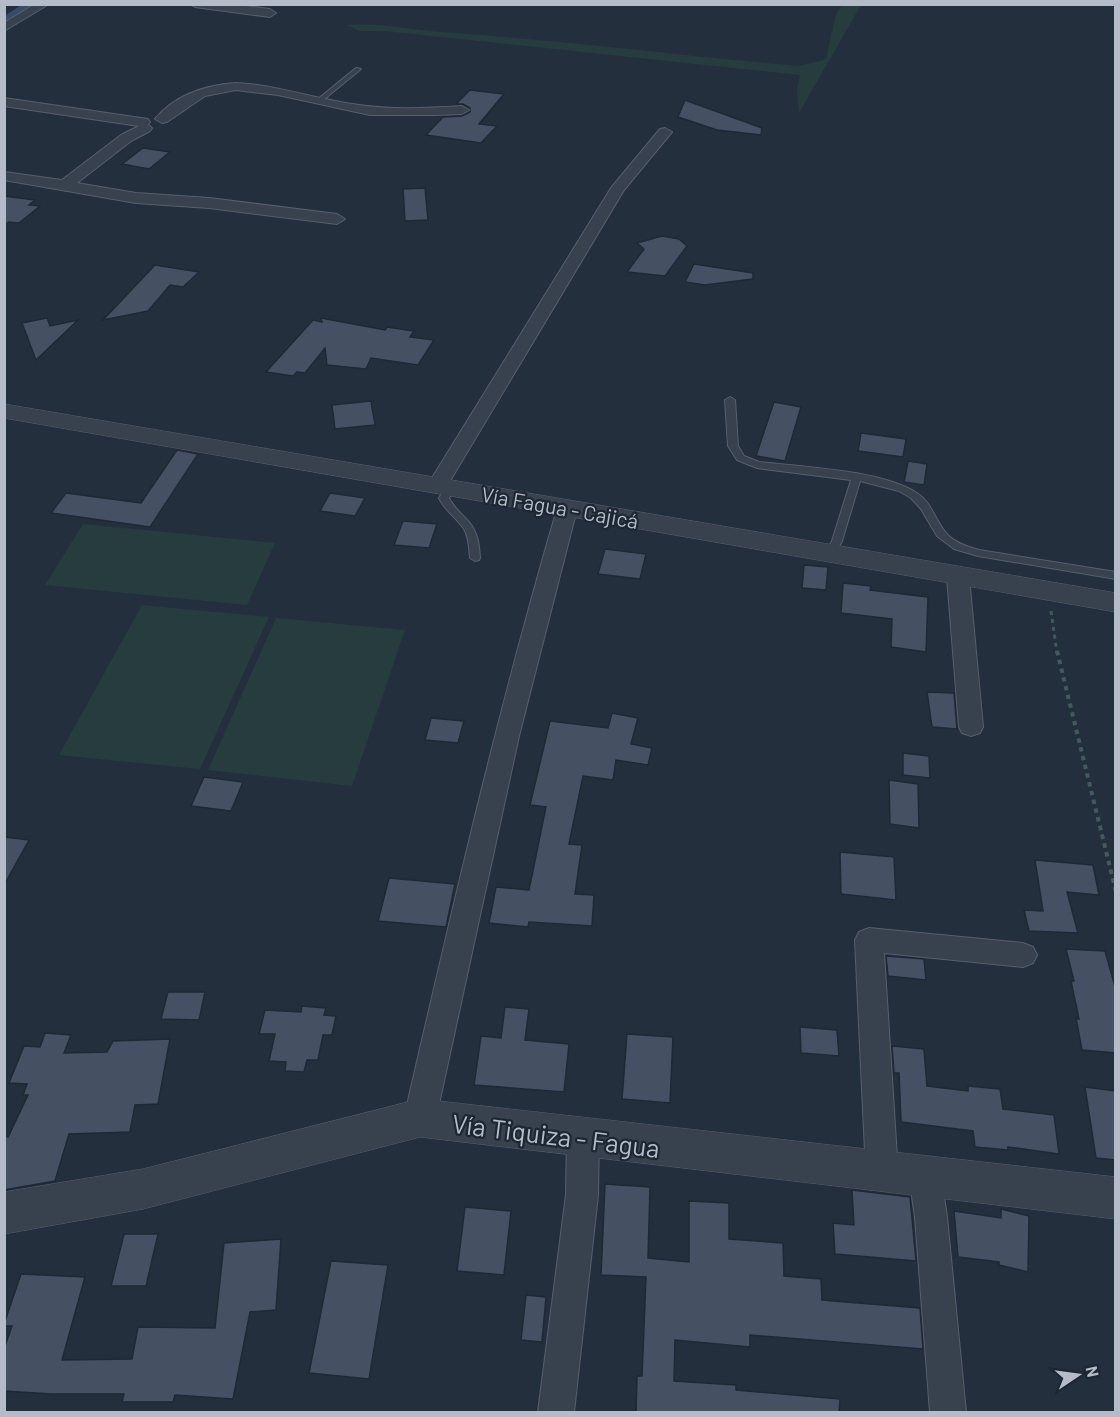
<svg xmlns="http://www.w3.org/2000/svg" width="1120" height="1417" viewBox="0 0 1120 1417" font-family="Barlow,sans-serif">
<rect width="100%" height="100%" fill="#242f3e"/>
<g fill="#263c3f">
<path d="M842,5H861L799,113L797,90L800,75L384,31H360L346,25C383,22 418,31 454,33C570,41 684,56 799,66L826,59L836,14Z"/>
<polygon points="83,524 275,543 247,605 45,585"/>
<polygon points="142,605 269,617 200,769 59,755"/>
<polygon points="276,618 405,630 352,786 208,770"/>
</g>
<g fill="none" stroke-linecap="round" stroke-linejoin="round">
<polygon fill="#394c67" fill-rule="evenodd" points="23,4 37,4 4,24 4,16"/>
</g>
<g fill="#455162" stroke="#1f2835" stroke-width="1.5">
<polygon points="470,90 504,94 479,124 497,126 481,143 426,135 443,117 462,116 470,112 470,108 463,104 456,104"/>
<polygon points="685,100 762,128 761,135 717,130 678,117"/>
<polygon points="143,148 170,152 149,169 122,164"/>
<polygon points="425,188 428,220 405,221 403,189"/>
<polygon points="4,196 35,200 29,205 40,206 19,223 9,222 4,225"/>
<polygon points="662,236 679,239 687,246 665,276 627,272 644,249 637,243"/>
<polygon points="694,264 753,273 753,279 705,285 685,282"/>
<polygon points="155,265 199,272 183,287 170,285 148,311 103,320"/>
<polygon points="47,318 50,326 78,320 36,360 22,323"/>
<polygon points="321,318 385,330 387,327 414,331 410,337 434,340 418,365 371,358 366,369 327,365 325,348 305,373 297,372 293,376 266,372 313,320 322,322"/>
<polygon points="371,401 375,425 335,429 332,405"/>
<polygon points="774,402 801,407 785,461 756,456"/>
<polygon points="861,433 906,439 903,457 858,451"/>
<polygon points="177,450 198,454 150,527 51,513 66,493 141,503"/>
<polygon points="908,461 927,464 924,485 904,482"/>
<polygon points="330,493 365,498 355,516 320,511"/>
<polygon points="403,521 437,524 429,548 394,545"/>
<polygon points="605,549 646,554 640,579 598,574"/>
<polygon points="804,565 828,567 826,590 802,588"/>
<polygon points="843,583 871,586 870,590 928,597 926,652 891,647 892,619 841,613"/>
<polygon points="927,692 954,693 957,729 932,727"/>
<polygon points="612,713 638,718 631,744 652,748 648,765 616,760 613,780 583,776 569,844 582,845 575,894 594,895 592,926 529,922 528,927 489,923 496,887 529,890 546,807 530,805 550,721 608,728"/>
<polygon points="431,718 464,721 458,743 425,740"/>
<polygon points="903,753 929,756 930,778 903,775"/>
<polygon points="204,777 243,782 231,811 191,806"/>
<polygon points="889,780 918,784 919,828 890,824"/>
<polygon points="4,837 29,840 4,885"/>
<polygon points="840,852 894,857 896,900 841,894"/>
<polygon points="1035,860 1093,865 1099,895 1067,892 1078,933 1029,931 1024,910 1043,911"/>
<polygon points="389,878 455,884 446,927 378,921"/>
<polygon points="1066,949 1105,951 1116,990 1116,1053 1082,1050 1076,1018 1079,1019 1071,981 1074,981"/>
<polygon points="886,956 924,959 926,980 888,976"/>
<polygon points="168,992 205,992 199,1020 161,1019"/>
<polygon points="302,1006 326,1008 324,1015 336,1016 332,1035 323,1035 318,1060 307,1060 304,1072 285,1071 286,1062 269,1061 275,1034 259,1034 265,1010 301,1012"/>
<polygon points="505,1007 529,1009 525,1040 569,1044 564,1092 474,1085 481,1036 501,1038"/>
<polygon points="800,1027 837,1030 839,1056 801,1053"/>
<polygon points="45,1033 71,1035 64,1053 107,1052 113,1041 170,1039 158,1104 135,1105 130,1132 69,1134 55,1181 4,1190 4,1136 8,1137 28,1095 23,1095 27,1084 9,1083 24,1046 40,1047"/>
<polygon points="627,1034 673,1037 670,1103 622,1099"/>
<polygon points="892,1046 924,1049 927,1086 968,1091 968,1086 1000,1089 1003,1109 1054,1115 1059,1154 1008,1147 1008,1150 975,1147 973,1131 901,1122 899,1073 894,1073"/>
<polygon points="1085,1087 1116,1091 1116,1160 1096,1158"/>
<polygon points="605,1184 650,1187 648,1258 689,1262 689,1201 729,1203 729,1239 783,1243 784,1276 821,1279 822,1300 920,1308 923,1349 750,1335 750,1347 675,1340 674,1381 736,1385 736,1390 840,1399 839,1413 636,1413 637,1376 642,1376 646,1277 601,1275"/>
<polygon points="852,1190 910,1197 916,1261 835,1254 833,1223 854,1225"/>
<polygon points="465,1207 511,1211 504,1275 457,1271"/>
<polygon points="1001,1209 1029,1216 1028,1272 999,1265 999,1262 958,1257 954,1211 1001,1218"/>
<polygon points="124,1234 158,1234 146,1286 111,1286"/>
<polygon points="281,1239 276,1310 250,1312 233,1399 175,1395 173,1402 122,1402 124,1394 52,1394 4,1391 4,1349 12,1326 4,1326 4,1324 21,1274 85,1277 62,1360 132,1359 138,1327 215,1328 224,1243"/>
<polygon points="331,1261 388,1265 369,1379 309,1373"/>
<polygon points="526,1295 546,1297 542,1342 521,1340"/>
</g>
<g fill="none" stroke-linecap="round" stroke-linejoin="round">
<g stroke="#565f6c" stroke-width="2">
<g id="service">
<polygon points="356,68 361,69 322,101 318,101 318,99"/>
<path d="M730,397L735,400L738,446L744,456L759,462C802,467 881,470 917,493C933,503 936,525 950,537C958,544 969,547 979,550L1116,572V579L978,556L954,549L937,536L921,509L911,498L899,491L860,481L842,541L834,556H826L825,554L832,541L851,480L757,468L737,460L728,446L725,400Z"/>
<path d="M450,485L455,488L449,498C454,508 461,513 468,521C478,532 479,544 480,558L479,560L475,561L470,558C469,548 469,537 464,529C456,517 445,511 439,498L446,486Z"/>
</g>
</g>
<g stroke="#565f6c" stroke-width="2">
<g id="minor">
<polygon points="35,4 49,4 4,31 4,23"/>
<polygon points="190,4 228,4 270,9 276,13 270,17 195,7"/>
<path d="M236,83C278,85 317,100 359,105C393,110 428,108 462,106L469,110L462,114L436,115H370L278,95L236,90L205,96L167,122L162,123L155,119C175,95 206,85 236,83Z"/>
<polygon points="4,98 148,119 150,122 148,125 152,128 150,131 131,141 77,183 136,193 209,198 337,214 345,219 337,224 209,208 136,203 4,180 4,172 62,180 121,135 139,126 4,106"/>
<polygon points="665,128 672,132 624,190 447,486 444,490 430,490 427,486 611,188 660,129"/>
<path d="M567,503L574,505L577,509L519,736L436,1118L431,1128L420,1132L409,1128L404,1118C451,914 498,710 557,509L560,505Z"/>
<polygon points="958,570 966,572 969,577 983,727 980,733 971,736 962,733 959,727 947,577 950,572"/>
<polygon points="869,928 1023,943 1033,947 1037,955 1033,963 1023,967 884,953 898,1173 893,1184 882,1188 871,1184 866,1173 855,940 859,932"/>
<polygon points="583,1123 594,1128 599,1138 598,1195 574,1412 538,1412 566,1195 567,1138 572,1128"/>
<polygon points="925,1161 936,1165 941,1176 947,1217 966,1412 930,1412 915,1217 909,1176 914,1165"/>
</g>
</g>
<g stroke="#565f6c" stroke-width="1">
<g id="tertiary">
<polygon points="4,404 1116,593 1116,612 4,418"/>
<polygon points="420,1099 1116,1177 1116,1219 420,1137 143,1209 4,1234 4,1192 143,1169"/>
</g>
</g>
<polyline stroke="#44595c" stroke-width="3" stroke-dasharray="4 4" stroke-linecap="butt" points="1051,611 1057,653"/>
<polyline stroke="#44595c" stroke-width="4" stroke-dasharray="4.5 4.5" stroke-linecap="butt" points="1057,651 1116,892"/>
<use href="#service" fill="#38414e" fill-rule="evenodd"/>
<use href="#minor" fill="#38414e" fill-rule="evenodd"/>
<use href="#tertiary" fill="#38414e" fill-rule="evenodd"/>
</g>
<g text-anchor="middle" dominant-baseline="central" stroke-width="4.5" stroke-linejoin="round" paint-order="stroke">
<g font-size="21" fill="#b4bcc9" stroke="#1d2633">
<text transform="translate(560 507) rotate(10)">Vía Fagua - Cajicá</text>
</g>
<g font-size="26" fill="#b4bcc9" stroke="#1d2633">
<text transform="translate(556 1135) rotate(7)">Vía Tiquiza - Fagua</text>
</g>
</g>
<rect width="1120" height="1417" fill="none" stroke="#b4bcc9" stroke-width="12"/>
<g transform="translate(1078 1375) rotate(77)" stroke="#1d2633" stroke-width="4.5" paint-order="stroke">
<path d="M0-4.5L10 22L0 15L-10 22Z" fill="#b4bcc9"/>
<text y="-9" font-size="16" font-weight="bold" text-anchor="middle" fill="#b4bcc9">N</text>
</g>
</svg>
